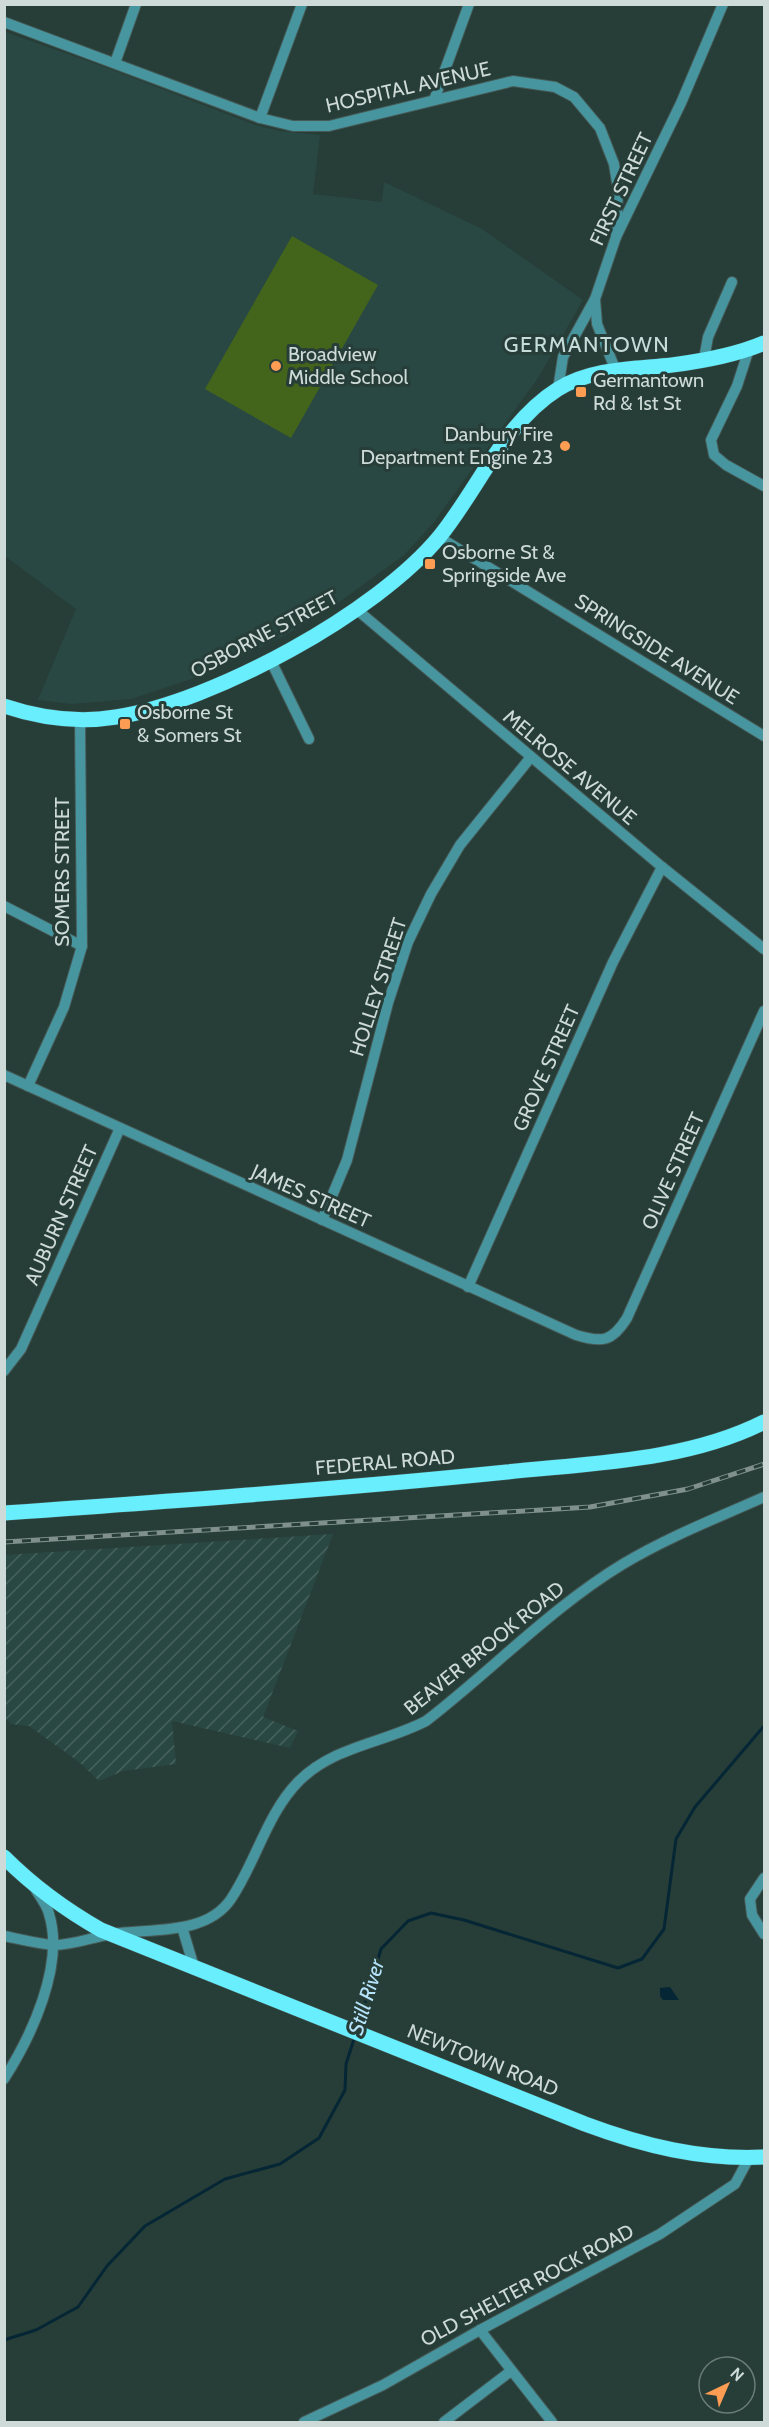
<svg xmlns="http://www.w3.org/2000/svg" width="769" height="2427" viewBox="0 0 769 2427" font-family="Cabin,sans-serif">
<defs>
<pattern id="industrial-furrows" width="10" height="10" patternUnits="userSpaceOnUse" patternTransform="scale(1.5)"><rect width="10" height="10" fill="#2a4843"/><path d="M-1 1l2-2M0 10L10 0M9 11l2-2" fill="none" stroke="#48625d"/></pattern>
</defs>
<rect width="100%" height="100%" fill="#273d38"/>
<polygon fill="#2a4843" points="5,32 102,66 255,125 279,131 320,135 313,194 382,202 384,182 482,229 583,300 538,378 434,522 404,555 331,608 284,636 203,675 131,699 72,704 38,700 76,609 5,556"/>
<polygon fill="url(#industrial-furrows)" points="333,1534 263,1717 298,1731 290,1748 172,1721 176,1764 123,1771 99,1781 79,1762 29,1726 11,1724 5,1718 5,1555"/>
<polygon fill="#43651b" points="292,236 378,285 291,438 205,389"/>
<polygon fill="#052634" points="670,1987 679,2000 663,2000 660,1996 660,1988"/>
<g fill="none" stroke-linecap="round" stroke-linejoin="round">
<g stroke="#052634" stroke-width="3">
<polyline points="358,2027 381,1949 408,1921 431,1913 464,1920 618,1968 642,1959 664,1929 676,1839 695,1807 764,1726"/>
<polyline points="4,2340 36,2330 78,2307 107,2266 145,2226 225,2179 280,2164 319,2138 345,2090 346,2064 355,2036"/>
</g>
<g stroke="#455955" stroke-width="12">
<g id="minor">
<polyline points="4,22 260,118 293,126 329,126 513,81 555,87 574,97 600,128 614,164 618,189 616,237"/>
<polyline points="115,63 136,4"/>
<polyline points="434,100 469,4"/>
<polyline points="260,118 302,4"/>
<polyline points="595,299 597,324 616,371"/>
<polyline points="749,349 737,386 711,440 714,455 726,465 764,486"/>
<polyline points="704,359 708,337 732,282"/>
<polyline points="558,389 563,357 595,299 616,237 681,103 723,4"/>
<polyline points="439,537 764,736"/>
<polyline points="356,609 662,867 764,949"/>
<polyline points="270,659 309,739"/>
<polyline points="4,906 82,946"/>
<path d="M4,1075L576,1335C602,1343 612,1342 627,1318L764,1011"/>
<polyline points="28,1086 64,1007 82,946 80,720"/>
<polyline points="322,1220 347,1160 388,1003 408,942 431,894 460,845 531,757"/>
<polyline points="468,1287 613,962 662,867"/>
<polyline points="4,1371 21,1349 120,1128"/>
<polyline points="764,1878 750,1899 752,1915 764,1934"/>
<polyline points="182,1927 194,1967"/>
<path d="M4,1936C20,1939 38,1944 54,1945C75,1945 92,1937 112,1934C150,1928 206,1936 231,1899C256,1862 267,1813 299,1781C334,1746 384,1743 426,1721C492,1670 552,1607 623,1564C668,1537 717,1518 764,1497"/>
<path d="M4,2079C31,2037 65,1965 49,1914C47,1905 40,1897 36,1890"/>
<polyline points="480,2330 552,2422"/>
<polyline points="304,2422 383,2385 480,2330 660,2234 735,2184 749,2158"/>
<polyline points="444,2422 511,2371"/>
</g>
</g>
<g stroke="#455955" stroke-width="16">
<g id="major">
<path d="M4,706C40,718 79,723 116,717C213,702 377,613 440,536C478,489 504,423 558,389C591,368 635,369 672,365C703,361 736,355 764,343"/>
<path d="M4,1513C172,1501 340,1489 507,1472C592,1463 687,1461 764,1422"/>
<path d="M4,1857C34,1887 64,1909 101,1930L585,2124C644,2146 701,2160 764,2157"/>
</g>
</g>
<use href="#minor" stroke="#47959f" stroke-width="10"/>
<use href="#major" stroke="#68eefd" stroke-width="15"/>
<g stroke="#80918d" stroke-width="5">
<polyline id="rail" points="4,1542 590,1507 688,1489 764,1464"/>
</g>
<use href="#rail" stroke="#273d38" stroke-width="3" stroke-dasharray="9" stroke-linecap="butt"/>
</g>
<g fill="#fd9d54" stroke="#273d38" stroke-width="2">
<circle cx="276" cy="366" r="6"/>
<rect x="575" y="386" width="12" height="12" rx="3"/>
<circle cx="565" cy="446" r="6"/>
<rect x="424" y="558" width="12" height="12" rx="3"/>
<rect x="119" y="718" width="12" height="12" rx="3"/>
</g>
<g text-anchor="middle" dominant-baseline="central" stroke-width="6" stroke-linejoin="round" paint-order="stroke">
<g font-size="20" fill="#cddad7" stroke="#273d38">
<text transform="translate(408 87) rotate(-13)">HOSPITAL AVENUE</text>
<text transform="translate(621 189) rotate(-65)">FIRST STREET</text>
<text transform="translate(264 634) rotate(-28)">OSBORNE STREET</text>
<text transform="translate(657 649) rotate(32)">SPRINGSIDE AVENUE</text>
<text transform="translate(570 767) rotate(40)">MELROSE AVENUE</text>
<text transform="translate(62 872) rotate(-90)">SOMERS STREET</text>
<text transform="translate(378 987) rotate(-72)">HOLLEY STREET</text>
<text transform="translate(546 1068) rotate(-66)">GROVE STREET</text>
<text transform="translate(673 1171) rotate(-66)">OLIVE STREET</text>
<text transform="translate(311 1196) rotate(24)">JAMES STREET</text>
<text transform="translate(61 1215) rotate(-66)">AUBURN STREET</text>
<text transform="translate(385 1462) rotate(-5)">FEDERAL ROAD</text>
<text transform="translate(484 1648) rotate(-39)">BEAVER BROOK ROAD</text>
<text transform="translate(483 2060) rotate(22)">NEWTOWN ROAD</text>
<text transform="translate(527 2285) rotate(-28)">OLD SHELTER ROCK ROAD</text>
</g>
<g font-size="20" fill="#cddad7" stroke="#273d38" text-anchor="start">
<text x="288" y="354">Broadview<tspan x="288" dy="23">Middle School</tspan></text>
<text x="593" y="380">Germantown<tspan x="593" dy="23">Rd &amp; 1st St</tspan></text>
<text x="553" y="434" text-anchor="end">Danbury Fire<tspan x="553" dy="23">Department Engine 23</tspan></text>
<text x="442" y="552">Osborne St &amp;<tspan x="442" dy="23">Springside Ave</tspan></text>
<text x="137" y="712">Osborne St<tspan x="137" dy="23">&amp; Somers St</tspan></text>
</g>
<g font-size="21" font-style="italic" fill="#b5e3fa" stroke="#273d38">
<text transform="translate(366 1997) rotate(-73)">Still River</text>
</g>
<g font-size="22" letter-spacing="1.5" fill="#c4ddd8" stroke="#273d38">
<text x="587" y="344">GERMANTOWN</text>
</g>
</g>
<rect width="769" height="2427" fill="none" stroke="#cddad7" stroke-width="12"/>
<g transform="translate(727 2385) rotate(44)"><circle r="28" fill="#273d38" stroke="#697c78" stroke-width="1.5"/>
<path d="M0-4.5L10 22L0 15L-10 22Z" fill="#fd9d54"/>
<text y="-9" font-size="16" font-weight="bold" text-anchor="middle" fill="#cddad7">N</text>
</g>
</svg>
